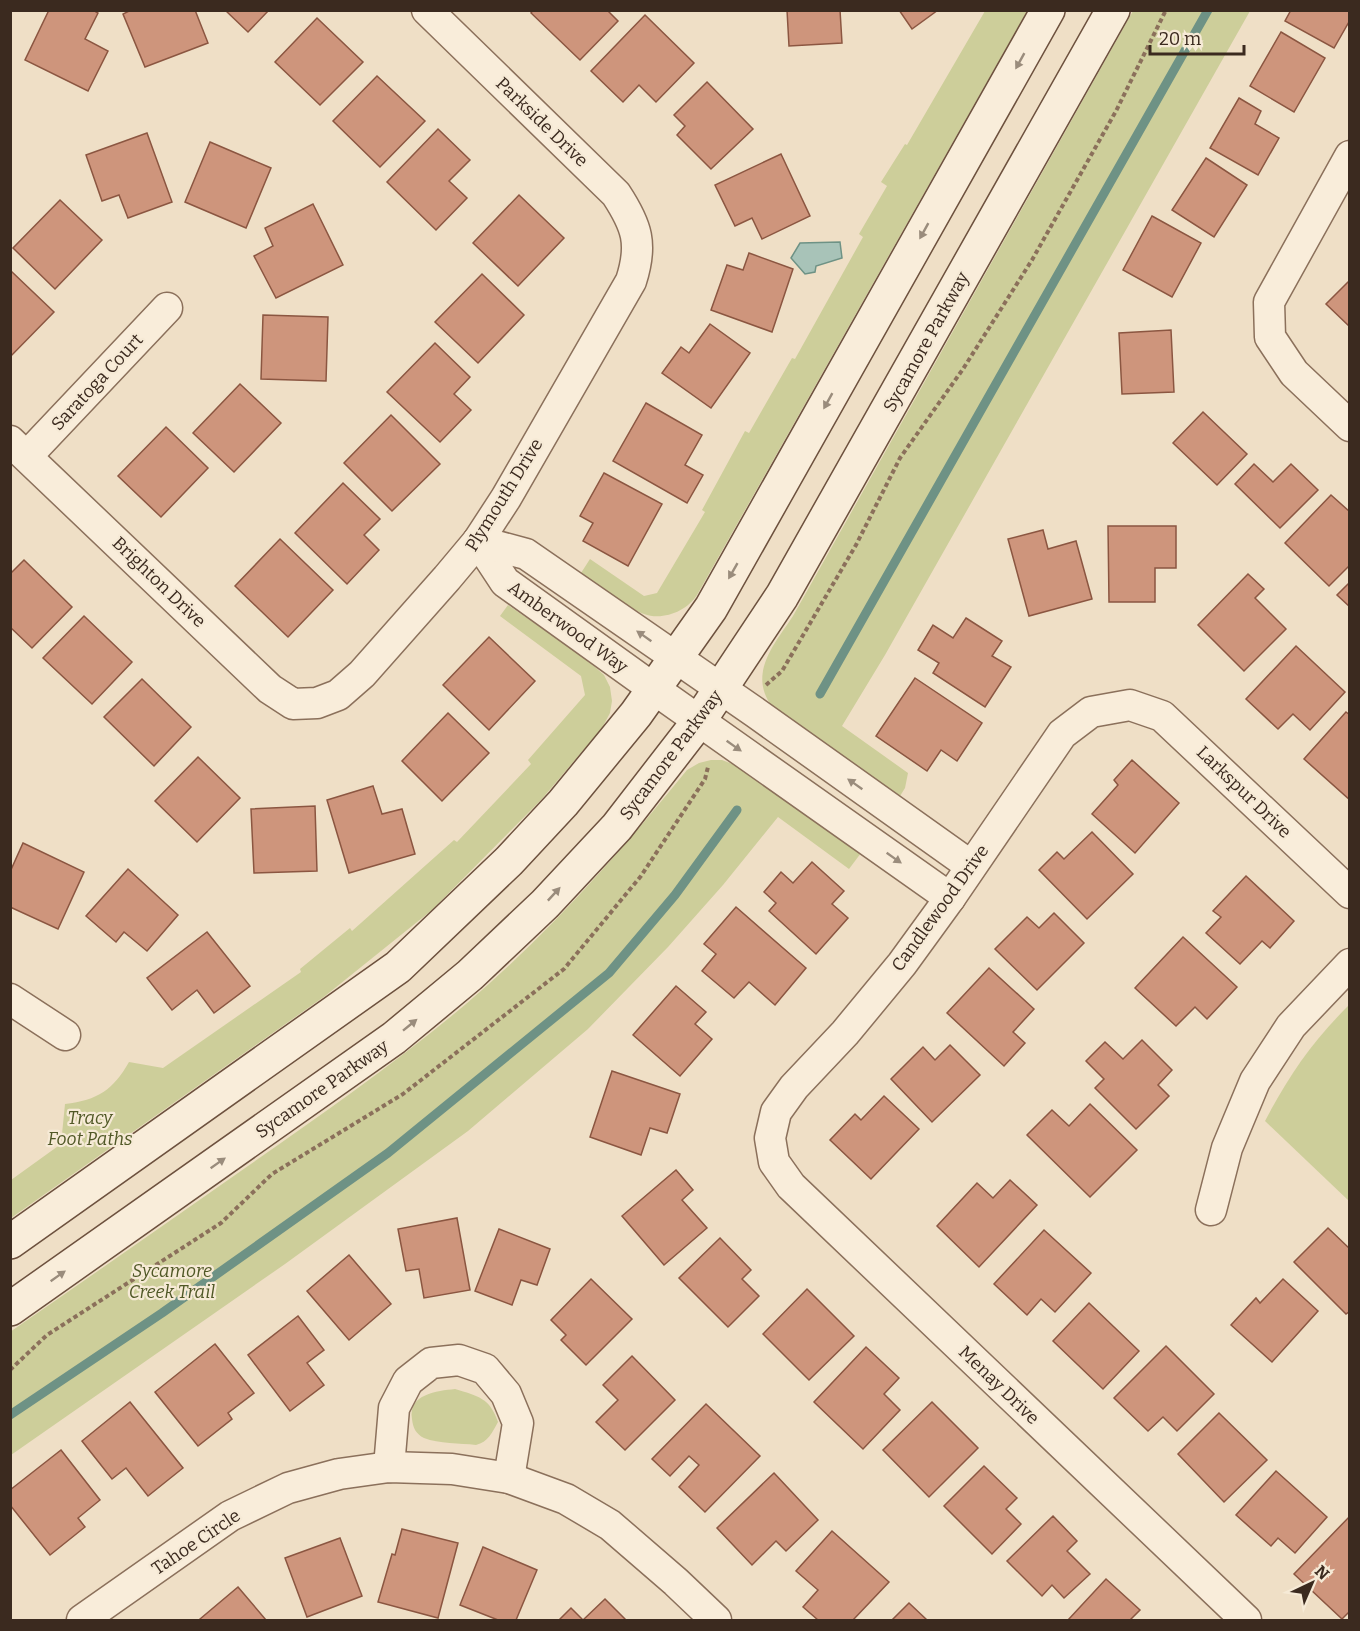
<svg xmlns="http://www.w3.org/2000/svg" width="1360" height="1631" viewBox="0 0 1360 1631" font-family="Bitter,serif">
<rect width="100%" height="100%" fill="#efdfc6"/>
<g fill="#cdce9a">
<path d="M985,11H1027L697,595C687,611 663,621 644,614C625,607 599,585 581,573L590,559L644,596L657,593L705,512L702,510L745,431L749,433L792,358L795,359L863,237L859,234L887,186L881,182L905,144L907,145Z"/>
<path d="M1133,11H1250L885,655L842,726L908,773L905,788L900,796L773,708C747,674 774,645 793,616Z"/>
<path d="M508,605L569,647L595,667L604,675L610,687L612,701L610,713L602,728L541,800L432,910L325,996L11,1218V1180L61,1144L65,1104C98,1100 113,1090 129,1062L163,1068L301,972L300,969L350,928L352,931L454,840L457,842L531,764L528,760L585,695L581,676L500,616Z"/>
<path d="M711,760H722L735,765L861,853L849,869L778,817L723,885L668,947L588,1029L468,1131L285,1264L11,1455L10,1332C90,1277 169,1221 248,1166C322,1114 397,1062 466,1004C548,934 619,854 687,770L699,763Z"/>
<path d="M1349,1005V1201L1265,1121C1289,1075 1312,1042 1349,1005Z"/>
<path d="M455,1389C478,1396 490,1398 498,1422C492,1433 488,1442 476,1445C460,1443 439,1444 424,1438C416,1434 413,1428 412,1419C408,1394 437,1391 455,1389Z"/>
</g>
<polygon fill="#a8c3b8" stroke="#6e9285" stroke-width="1.5" points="840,242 842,258 816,266 815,272 805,274 791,258 800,243"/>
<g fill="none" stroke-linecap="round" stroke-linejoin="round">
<g stroke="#6e9285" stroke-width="9">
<polyline points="820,694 1208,10"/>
<polyline points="10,1415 162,1313 388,1153 609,973 675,895 737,810"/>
</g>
</g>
<g fill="#ce957c" stroke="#8b5641" stroke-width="1.5">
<polygon points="49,10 93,10 98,13 85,39 108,51 88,91 25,60"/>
<polygon points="131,10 195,10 208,43 145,67 123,14"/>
<polygon points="225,10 269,10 248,32"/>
<polygon points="533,10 607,10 618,21 580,60 531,13"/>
<polygon points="787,10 840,10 842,43 789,46"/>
<polygon points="899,10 938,10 912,29"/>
<polygon points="1291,10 1350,10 1350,20 1334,48 1285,21"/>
<polygon points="645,15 694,63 656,102 639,85 623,102 591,71"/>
<polygon points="317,18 363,62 320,105 275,62"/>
<polygon points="1281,32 1325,58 1294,112 1250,86"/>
<polygon points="377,76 425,121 380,167 333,121"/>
<polygon points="707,82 753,129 711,169 677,135 685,126 674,115"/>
<polygon points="1239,98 1261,111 1255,124 1279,138 1258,175 1210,148"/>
<polygon points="438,129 470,160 449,181 467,198 436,230 387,182"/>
<polygon points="147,133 172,202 128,218 119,195 102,201 86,155"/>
<polygon points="210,142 271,168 246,228 185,202"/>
<polygon points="781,154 810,216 762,239 752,218 735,226 715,185"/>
<polygon points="1206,158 1247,185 1214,237 1172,210"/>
<polygon points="519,195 564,238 518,286 473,243"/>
<polygon points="60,200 102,240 55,289 13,248"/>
<polygon points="313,204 343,265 276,298 254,256 273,246 265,228"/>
<polygon points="1152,216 1201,243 1172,297 1123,270"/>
<polygon points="749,253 793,269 772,332 711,310 727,265 743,270"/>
<polygon points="11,271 54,312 10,357 10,272"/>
<polygon points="482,274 524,315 478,363 435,322"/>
<polygon points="1350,280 1350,327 1326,304"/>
<polygon points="263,315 328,317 326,381 261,379"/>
<polygon points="710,324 750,353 711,408 662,373 681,347 689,353"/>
<polygon points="1171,330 1174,392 1122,394 1119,333"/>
<polygon points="435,343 470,377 454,394 471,410 440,442 387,392"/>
<polygon points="240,384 281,423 234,472 193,433"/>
<polygon points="646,403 702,435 685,465 703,475 687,503 613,461"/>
<polygon points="1203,412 1247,454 1217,485 1173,443"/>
<polygon points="391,415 440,464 392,511 344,463"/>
<polygon points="166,427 208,468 161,517 118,476"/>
<polygon points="1254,464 1273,482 1291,464 1318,490 1280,528 1235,484"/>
<polygon points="604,473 662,504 628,566 583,541 593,523 580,516"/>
<polygon points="343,483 380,519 364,535 379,550 347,584 295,533"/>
<polygon points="1331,495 1350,512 1350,565 1329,586 1285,543"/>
<polygon points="1108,526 1176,526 1176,568 1155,568 1155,602 1109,602"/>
<polygon points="1043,530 1048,549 1076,541 1092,599 1029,616 1008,539"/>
<polygon points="280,539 333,590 288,637 235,586"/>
<polygon points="24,560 72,607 32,648 10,627 10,574"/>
<polygon points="1248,574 1264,589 1255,598 1286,629 1244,671 1198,625"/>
<polygon points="1350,582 1350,607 1337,595"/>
<polygon points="84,616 132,662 92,704 43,658"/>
<polygon points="966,618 1002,641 992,656 1011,667 985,707 933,673 939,663 918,650 933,625 953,638"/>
<polygon points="489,637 535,681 489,730 443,685"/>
<polygon points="1296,646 1345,692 1310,730 1293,714 1278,729 1246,699"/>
<polygon points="915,678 982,723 957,761 941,750 927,771 876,736"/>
<polygon points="142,679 191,727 154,766 104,717"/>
<polygon points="1346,712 1350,715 1350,800 1304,759"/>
<polygon points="448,713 489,753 442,801 402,761"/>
<polygon points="198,757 240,798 197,842 155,801"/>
<polygon points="1132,760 1179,803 1135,853 1092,814 1118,785 1114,780"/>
<polygon points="373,786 382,814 402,809 415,854 349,873 327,800"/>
<polygon points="315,806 317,871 254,873 251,809"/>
<polygon points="1092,832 1133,874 1087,919 1039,870 1057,852 1064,859"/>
<polygon points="23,843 84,872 58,929 10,907 10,872"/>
<polygon points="812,862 844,891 832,904 848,918 816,954 769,911 776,903 764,892 781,872 793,883"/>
<polygon points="128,869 178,915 147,951 124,932 116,942 86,916"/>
<polygon points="1246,876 1294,921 1270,948 1262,941 1240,964 1206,933 1221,917 1213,911"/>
<polygon points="736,907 806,968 775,1005 749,982 734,998 702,971 716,954 704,944"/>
<polygon points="1054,913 1084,943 1037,990 995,949 1027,917 1039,928"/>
<polygon points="207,932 250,986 214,1013 197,990 172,1010 147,978"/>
<polygon points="1183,937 1237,987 1207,1019 1195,1007 1176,1026 1135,988"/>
<polygon points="989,968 1034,1009 1013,1032 1025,1043 1004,1066 947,1013"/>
<polygon points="676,986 706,1012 695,1024 712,1039 680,1076 633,1035"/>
<polygon points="1142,1040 1172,1070 1158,1085 1169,1096 1136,1129 1095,1088 1104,1079 1086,1061 1105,1042 1123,1059"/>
<polygon points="950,1045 980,1075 932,1122 891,1079 923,1047 935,1060"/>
<polygon points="612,1071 680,1094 667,1133 650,1128 641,1155 590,1137"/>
<polygon points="884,1096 919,1129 871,1179 830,1140 855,1114 861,1120"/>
<polygon points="1090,1104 1137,1150 1090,1197 1027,1135 1052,1110 1069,1126"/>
<polygon points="676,1170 693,1190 682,1200 707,1228 664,1265 622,1216"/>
<polygon points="1010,1180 1037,1205 979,1267 937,1226 977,1183 993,1198"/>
<polygon points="457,1218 470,1290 424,1298 419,1269 406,1271 398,1229"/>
<polygon points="1328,1228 1350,1249 1350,1311 1346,1314 1294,1262"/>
<polygon points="499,1229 550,1249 537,1285 521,1280 512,1305 475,1291"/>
<polygon points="1044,1230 1091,1273 1055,1312 1041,1299 1027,1315 994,1284"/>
<polygon points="720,1238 751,1270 742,1279 759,1296 728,1327 679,1278"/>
<polygon points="349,1255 391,1304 349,1340 307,1291"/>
<polygon points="591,1279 632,1319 586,1365 561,1340 566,1335 551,1320"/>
<polygon points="1283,1279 1318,1311 1272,1362 1231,1325 1256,1298 1260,1303"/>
<polygon points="807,1289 854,1336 809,1380 763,1334"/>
<polygon points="1089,1303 1139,1351 1103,1389 1053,1341"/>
<polygon points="298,1316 324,1350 307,1363 324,1385 290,1411 248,1355"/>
<polygon points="215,1344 254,1393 228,1413 232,1419 198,1446 155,1392"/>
<polygon points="1166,1346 1214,1394 1177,1431 1163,1417 1148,1431 1114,1398"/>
<polygon points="866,1347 899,1378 884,1394 900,1410 863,1449 814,1402"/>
<polygon points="632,1356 675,1400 625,1450 596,1422 618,1400 603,1385"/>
<polygon points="130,1402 183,1468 148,1496 126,1468 112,1479 82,1441"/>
<polygon points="932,1402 978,1448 929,1497 883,1450"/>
<polygon points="706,1404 760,1456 705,1512 679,1487 699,1465 689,1456 670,1476 652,1459"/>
<polygon points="1219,1413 1267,1460 1224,1502 1178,1454"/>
<polygon points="61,1450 100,1500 78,1518 85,1527 50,1555 10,1505 10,1490"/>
<polygon points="984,1466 1017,1498 1006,1509 1021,1524 992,1554 944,1506"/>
<polygon points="1276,1471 1327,1517 1295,1553 1278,1538 1271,1546 1236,1515"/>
<polygon points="774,1473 818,1520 786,1551 776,1541 752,1565 717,1528"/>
<polygon points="1053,1516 1077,1541 1067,1551 1090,1574 1064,1598 1052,1585 1042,1596 1007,1561"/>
<polygon points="1350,1516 1350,1611 1342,1619 1294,1574"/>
<polygon points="402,1529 458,1543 438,1618 378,1602 392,1554 395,1555"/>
<polygon points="832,1531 889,1582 853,1620 818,1620 803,1607 818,1590 796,1571"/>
<polygon points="340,1538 362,1596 307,1617 285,1558"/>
<polygon points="483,1547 537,1570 516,1620 498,1620 460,1605"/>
<polygon points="1106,1579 1140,1610 1130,1620 1068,1620"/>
<polygon points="238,1587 266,1620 201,1620 200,1619"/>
<polygon points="605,1599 626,1620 559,1620 571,1608 583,1620"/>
<polygon points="909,1603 927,1620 892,1620"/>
</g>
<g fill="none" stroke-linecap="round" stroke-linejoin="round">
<g stroke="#8b705b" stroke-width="33">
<g id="minor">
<polyline points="1350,156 1269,302 1270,337 1294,373 1350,426"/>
<path d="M10,441L270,689L293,704L317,703L338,695L362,674L447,578L478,541L506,498L631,281C643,244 637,226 616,194L427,10"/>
<polyline points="27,456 167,308"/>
<polyline points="478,541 505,582 654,689 950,898"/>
<polyline points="478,541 526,554 756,713 971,866"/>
<polyline points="10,999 65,1035"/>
<polyline points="1211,1210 1227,1148 1255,1081 1291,1026 1350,964"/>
<polyline points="389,1467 394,1408 408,1381 431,1363 459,1360 485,1369 506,1394 518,1423 509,1478"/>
<polyline points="82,1620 230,1516 288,1488 339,1474 389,1467 452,1469 509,1478 566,1499 610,1525 676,1582 716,1620"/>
<polyline points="1246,1620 791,1186 774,1162 770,1138 776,1112 794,1087 845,1033 902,964 950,898 1062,734 1091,712 1130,705 1162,716 1350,893"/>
</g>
</g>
<g stroke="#6d513e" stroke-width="36">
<g id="secondary">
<polyline points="10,1242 398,967 509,861 563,803 636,714 711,608 1048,10"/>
<polyline points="10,1309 394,1038 470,975 545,904 617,827 699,721 782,596 1113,10"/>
</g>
</g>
<g stroke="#8b705b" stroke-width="4" stroke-dasharray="4.5 3" stroke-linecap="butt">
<polyline points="766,685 782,671 856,545 900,458 963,369 1032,260 1116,111 1166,10"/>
<polyline points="10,1370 47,1335 221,1223 272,1174 403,1094 564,969 641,876 705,779 708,767"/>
</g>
<use href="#minor" stroke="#f9edda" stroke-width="30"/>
<use href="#secondary" stroke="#f9edda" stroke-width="33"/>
</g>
<defs><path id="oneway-solid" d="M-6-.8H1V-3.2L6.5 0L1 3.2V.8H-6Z" transform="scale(1.5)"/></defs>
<g fill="#9a8c7c">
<use href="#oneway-solid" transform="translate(1020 61) rotate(119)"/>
<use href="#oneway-solid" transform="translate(924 231) rotate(119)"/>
<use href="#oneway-solid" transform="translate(828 401) rotate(119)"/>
<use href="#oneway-solid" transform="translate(733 571) rotate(120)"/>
<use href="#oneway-solid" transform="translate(644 636) rotate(-145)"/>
<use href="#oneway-solid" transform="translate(734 746) rotate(35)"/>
<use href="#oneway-solid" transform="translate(855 784) rotate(-145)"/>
<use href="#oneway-solid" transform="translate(894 858) rotate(35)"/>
<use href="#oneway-solid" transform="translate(554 894) rotate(-47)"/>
<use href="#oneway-solid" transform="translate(410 1025) rotate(-39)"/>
<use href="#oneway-solid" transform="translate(218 1163) rotate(-35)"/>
<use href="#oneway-solid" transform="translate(58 1276) rotate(-35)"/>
</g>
<g text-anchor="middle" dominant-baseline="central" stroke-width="4.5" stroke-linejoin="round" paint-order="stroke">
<g font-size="18" fill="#3b2a1f" stroke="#f6ead6">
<text transform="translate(542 122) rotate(44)">Parkside Drive</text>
<text transform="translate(926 342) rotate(-61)">Sycamore Parkway</text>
<text transform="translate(97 382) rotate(-47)">Saratoga Court</text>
<text transform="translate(504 495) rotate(-58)">Plymouth Drive</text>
<text transform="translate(159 582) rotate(44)">Brighton Drive</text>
<text transform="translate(568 627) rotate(36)">Amberwood Way</text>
<text transform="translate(671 755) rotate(-53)">Sycamore Parkway</text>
<text transform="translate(1244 792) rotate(44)">Larkspur Drive</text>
<text transform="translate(940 908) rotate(-54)">Candlewood Drive</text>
<text transform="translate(322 1089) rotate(-35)">Sycamore Parkway</text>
<text transform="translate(999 1385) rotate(44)">Menay Drive</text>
<text transform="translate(196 1542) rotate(-34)">Tahoe Circle</text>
</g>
<g font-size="18" font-style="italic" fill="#505826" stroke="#f6ead6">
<text x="90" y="1118">Tracy<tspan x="90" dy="21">Foot Paths</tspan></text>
<text x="172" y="1271">Sycamore<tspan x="172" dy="21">Creek Trail</tspan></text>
</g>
</g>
<rect width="1360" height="1631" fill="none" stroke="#3b2a1f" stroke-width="24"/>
<g transform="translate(1312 1583) rotate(44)" stroke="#f6ead6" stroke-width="4.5" paint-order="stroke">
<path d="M0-4.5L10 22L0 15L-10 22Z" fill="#3b2a1f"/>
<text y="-9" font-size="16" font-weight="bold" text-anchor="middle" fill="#3b2a1f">N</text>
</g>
<path d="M1150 45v9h94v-9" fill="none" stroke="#3b2a1f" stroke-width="3"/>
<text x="1159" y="45" font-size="18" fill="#3b2a1f" stroke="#f6ead6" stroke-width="4.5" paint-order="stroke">20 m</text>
</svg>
